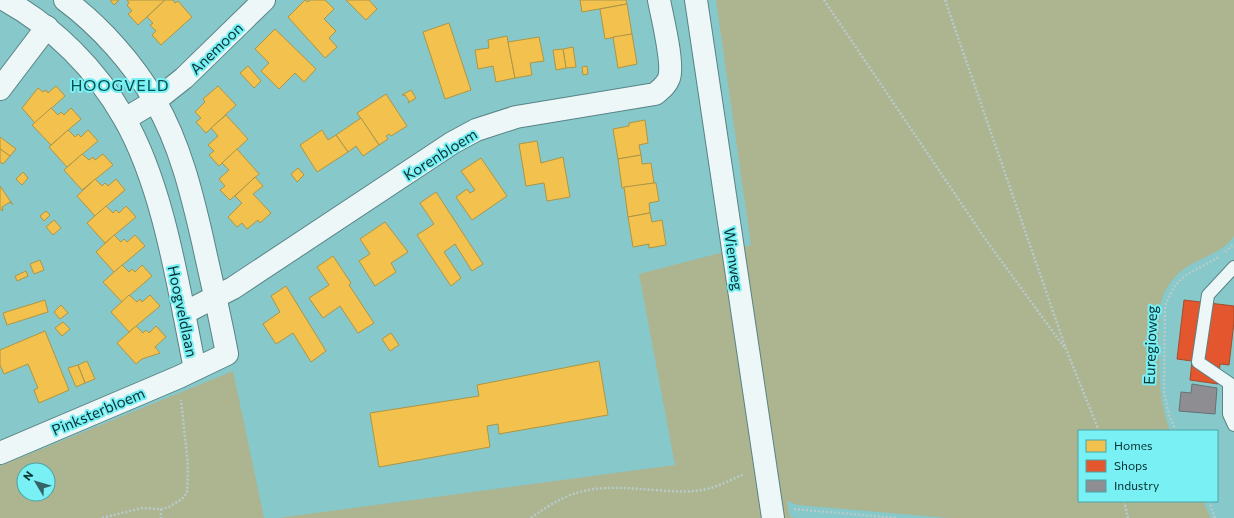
<svg xmlns="http://www.w3.org/2000/svg" width="1234" height="518" viewBox="0 0 1234 518" font-family="Commissioner,sans-serif">
<rect width="100%" height="100%" fill="#87c8ca"/>
<g fill="#adb490" fill-rule="evenodd">
<path d="M716,0H1234V236C1222,254 1200,257 1184,269C1174,276 1168,285 1163,295C1158,308 1160,322 1159,335C1159,370 1158,398 1170,431H1079V501H1203L1211,518H948L798,505L787,501L790,517L797,518H278L675,465L639,274L751,245Z"/>
<path d="M233,371L264,518H0V466ZM24,470H48V494H24Z"/>
</g>
<g fill="#f2c14e" stroke="#ac9646">
<polygon points="110,0 119,0 114,5"/>
<polygon points="127,0 165,0 138,25 128,14 132,11 127,5 129,3"/>
<polygon points="165,0 173,0 175,3 178,1 192,17 161,45 152,35 156,31 150,25 153,23 147,17"/>
<polygon points="305,0 308,2 310,0 325,0 334,9 324,19 336,31 329,38 337,47 325,58 288,17"/>
<polygon points="346,0 369,0 377,9 366,20"/>
<polygon points="580,0 626,0 627,4 582,12"/>
<polygon points="627,4 632,34 605,39 600,9"/>
<polygon points="449,23 471,90 445,99 423,32"/>
<polygon points="275,29 316,69 304,82 295,73 279,89 261,71 269,63 255,49"/>
<polygon points="632,34 637,64 618,68 613,37"/>
<polygon points="507,36 515,78 496,82 493,66 478,69 475,50 489,48 488,40"/>
<polygon points="539,37 544,61 530,63 532,75 515,78 508,42"/>
<polygon points="573,47 576,67 566,68 563,49"/>
<polygon points="563,49 566,68 556,70 553,50"/>
<polygon points="248,66 261,81 254,88 240,73"/>
<polygon points="587,66 588,74 583,75 582,67"/>
<polygon points="56,86 65,96 35,123 22,108 38,88 43,92 46,90 48,93"/>
<polygon points="218,86 236,105 206,133 196,122 201,118 195,112 205,102 203,99"/>
<polygon points="411,90 416,98 408,103 409,101 405,95 402,95"/>
<polygon points="386,94 407,126 391,136 389,134 386,136 388,139 379,145 357,113"/>
<polygon points="51,108 58,115 61,112 64,115 71,108 81,119 51,145 32,125"/>
<polygon points="226,115 248,139 219,166 209,155 214,151 208,145 218,136 211,128"/>
<polygon points="361,118 379,145 363,156 356,146 348,152 336,135"/>
<polygon points="645,120 648,143 639,145 641,155 618,159 613,129 629,126 629,123"/>
<polygon points="68,130 75,137 78,134 81,137 88,130 98,141 67,167 49,147"/>
<polygon points="322,130 328,140 336,135 348,152 317,172 300,145"/>
<polygon points="0,137 16,149 10,156 0,149"/>
<polygon points="537,141 541,163 563,157 570,197 547,201 544,183 526,186 519,144"/>
<polygon points="0,149 10,156 3,164 0,162"/>
<polygon points="237,149 259,174 230,200 220,190 225,186 219,179 229,170 222,163"/>
<polygon points="82,154 89,160 93,157 95,160 103,154 113,165 82,190 64,170"/>
<polygon points="641,155 642,164 651,163 654,183 622,188 618,159"/>
<polygon points="481,158 507,196 472,220 456,197 467,189 470,193 475,190 461,171"/>
<polygon points="298,168 304,175 297,182 291,174"/>
<polygon points="23,172 28,178 22,185 16,179"/>
<polygon points="255,177 263,186 253,194 271,213 260,223 258,220 247,229 242,223 237,227 228,217 242,203 235,196"/>
<polygon points="95,179 102,186 105,183 108,186 116,179 125,190 95,216 77,196"/>
<polygon points="654,183 656,183 659,201 649,203 650,213 628,217 624,187"/>
<polygon points="0,186 13,205 10,202 2,207 3,211 0,209"/>
<polygon points="436,192 483,264 472,271 455,244 444,252 461,278 451,286 417,235 434,224 420,203"/>
<polygon points="106,206 113,213 116,210 119,213 126,206 136,217 105,243 87,223"/>
<polygon points="46,211 50,215 44,221 40,216"/>
<polygon points="650,213 652,222 662,220 666,245 649,248 649,244 633,247 628,217"/>
<polygon points="54,220 61,228 53,235 46,227"/>
<polygon points="385,222 408,252 391,263 396,272 375,286 359,261 370,254 360,239"/>
<polygon points="114,235 121,242 124,239 127,242 135,235 145,246 114,272 96,252"/>
<polygon points="333,256 351,283 349,285 374,323 358,333 340,306 323,318 309,298 329,285 317,267"/>
<polygon points="40,260 44,270 34,274 30,264"/>
<polygon points="122,265 129,272 132,269 135,272 142,265 152,276 122,302 103,282"/>
<polygon points="26,271 28,276 17,281 15,276"/>
<polygon points="286,286 326,351 311,362 293,333 276,344 263,324 280,312 271,296"/>
<polygon points="129,295 137,302 140,299 142,302 150,295 160,306 129,332 111,312"/>
<polygon points="45,300 48,312 7,325 3,313"/>
<polygon points="61,305 68,313 60,319 54,312"/>
<polygon points="63,322 70,329 62,336 55,328"/>
<polygon points="136,326 143,333 146,330 149,333 156,326 166,337 155,347 160,353 142,359 136,364 117,343"/>
<polygon points="45,331 69,390 39,403 34,390 38,388 28,364 4,374 0,365 0,350"/>
<polygon points="391,333 399,345 390,351 382,339"/>
<polygon points="87,361 95,379 85,383 78,365"/>
<polygon points="599,361 608,415 499,434 498,424 487,426 490,447 379,467 370,413 479,396 477,385"/>
<polygon points="78,365 85,383 76,387 68,368"/>
</g>
<polygon fill="#e4572e" stroke="#a24c2f" points="1184,300 1234,306 1234,322 1229,365 1220,364 1218,384 1190,380 1192,361 1177,359"/>
<polygon fill="#8d8d92" stroke="#657175" points="1192,384 1217,388 1215,414 1179,411 1181,392 1191,393"/>
<g fill="none" stroke-linecap="round" stroke-linejoin="round">
<g stroke="#598385" stroke-width="14">
<polyline id="lane" points="1234,267 1208,295 1198,362 1229,383 1229,414 1234,425"/>
</g>
<g stroke="#598385" stroke-width="24">
<g id="street">
<path d="M5,0C54,27 96,69 124,118C164,187 179,291 195,369"/>
<polyline points="696,0 773,518"/>
<polyline points="0,89 47,27"/>
<polyline points="125,119 155,101 184,78 264,0"/>
<path d="M184,313L233,288L452,143L476,130L516,117L655,94C661,89 666,86 669,78C674,63 662,17 659,0"/>
<path d="M0,453L179,377L227,354C220,316 211,279 203,242C192,194 180,144 155,101C133,63 100,26 65,0"/>
</g>
</g>
<g stroke="#b7cbcb" stroke-width="2.5" stroke-dasharray="2 2" stroke-linecap="butt">
<polyline points="824,0 986,240 1064,347"/>
<polyline points="945,0 1066,349 1099,431"/>
<polyline points="1225,252 1234,244"/>
<path d="M1176,431L1169,415L1164,392L1165,306C1178,271 1193,274 1220,256"/>
<polyline points="1124,501 1128,518"/>
<polyline points="1209,501 1215,518"/>
<polyline points="161,509 161,518"/>
<polyline points="794,509 897,518"/>
<polyline points="102,518 142,508 161,509 169,507 182,499 187,493 188,465 181,400"/>
<path d="M531,518C577,484 600,486 655,490C671,491 686,493 701,490C717,488 730,480 744,474"/>
</g>
<use href="#lane" stroke="#edf7f7" stroke-width="12"/>
<use href="#street" stroke="#edf7f7" stroke-width="22"/>
</g>
<g text-anchor="middle" dominant-baseline="central" stroke-width="4" stroke-linejoin="round" paint-order="stroke">
<g font-size="15" fill="#083132" stroke="#78f0f4">
<text transform="translate(216 48) rotate(-44)">Anemoon</text>
<text transform="translate(440 154) rotate(-32)">Korenbloem</text>
<text transform="translate(734 259) rotate(82)">Wienweg</text>
<text transform="translate(183 311) rotate(78)">Hoogveldlaan</text>
<text transform="translate(1150 345) rotate(-88)">Euregioweg</text>
<text transform="translate(98 411) rotate(-23)">Pinksterbloem</text>
</g>
<g font-size="16" letter-spacing="1" fill="#045052" stroke="#78f0f4">
<text x="120" y="84">HOOGVELD</text>
</g>
</g>
<rect x="1078" y="430" width="140" height="72" fill="#78f0f4" stroke="#4ba4a6"/>
<rect x="1086" y="440" width="20" height="12" fill="#f2c14e" stroke="#4ba4a6"/>
<text x="1114" y="450" font-size="12" fill="#083132">Homes</text>
<rect x="1086" y="460" width="20" height="12" fill="#e4572e" stroke="#4ba4a6"/>
<text x="1114" y="470" font-size="12" fill="#083132">Shops</text>
<rect x="1086" y="480" width="20" height="12" fill="#8d8d92" stroke="#4ba4a6"/>
<text x="1114" y="490" font-size="12" fill="#083132">Industry</text>
<g transform="translate(36 482) rotate(308)"><circle r="19" fill="#78f0f4" stroke="#4ba4a6"/>
<path d="M0-3L7 15L0 10L-7 15Z" fill="#346667"/>
<text y="-6" font-size="11" font-weight="bold" text-anchor="middle" fill="#083132">N</text>
</g>
</svg>
